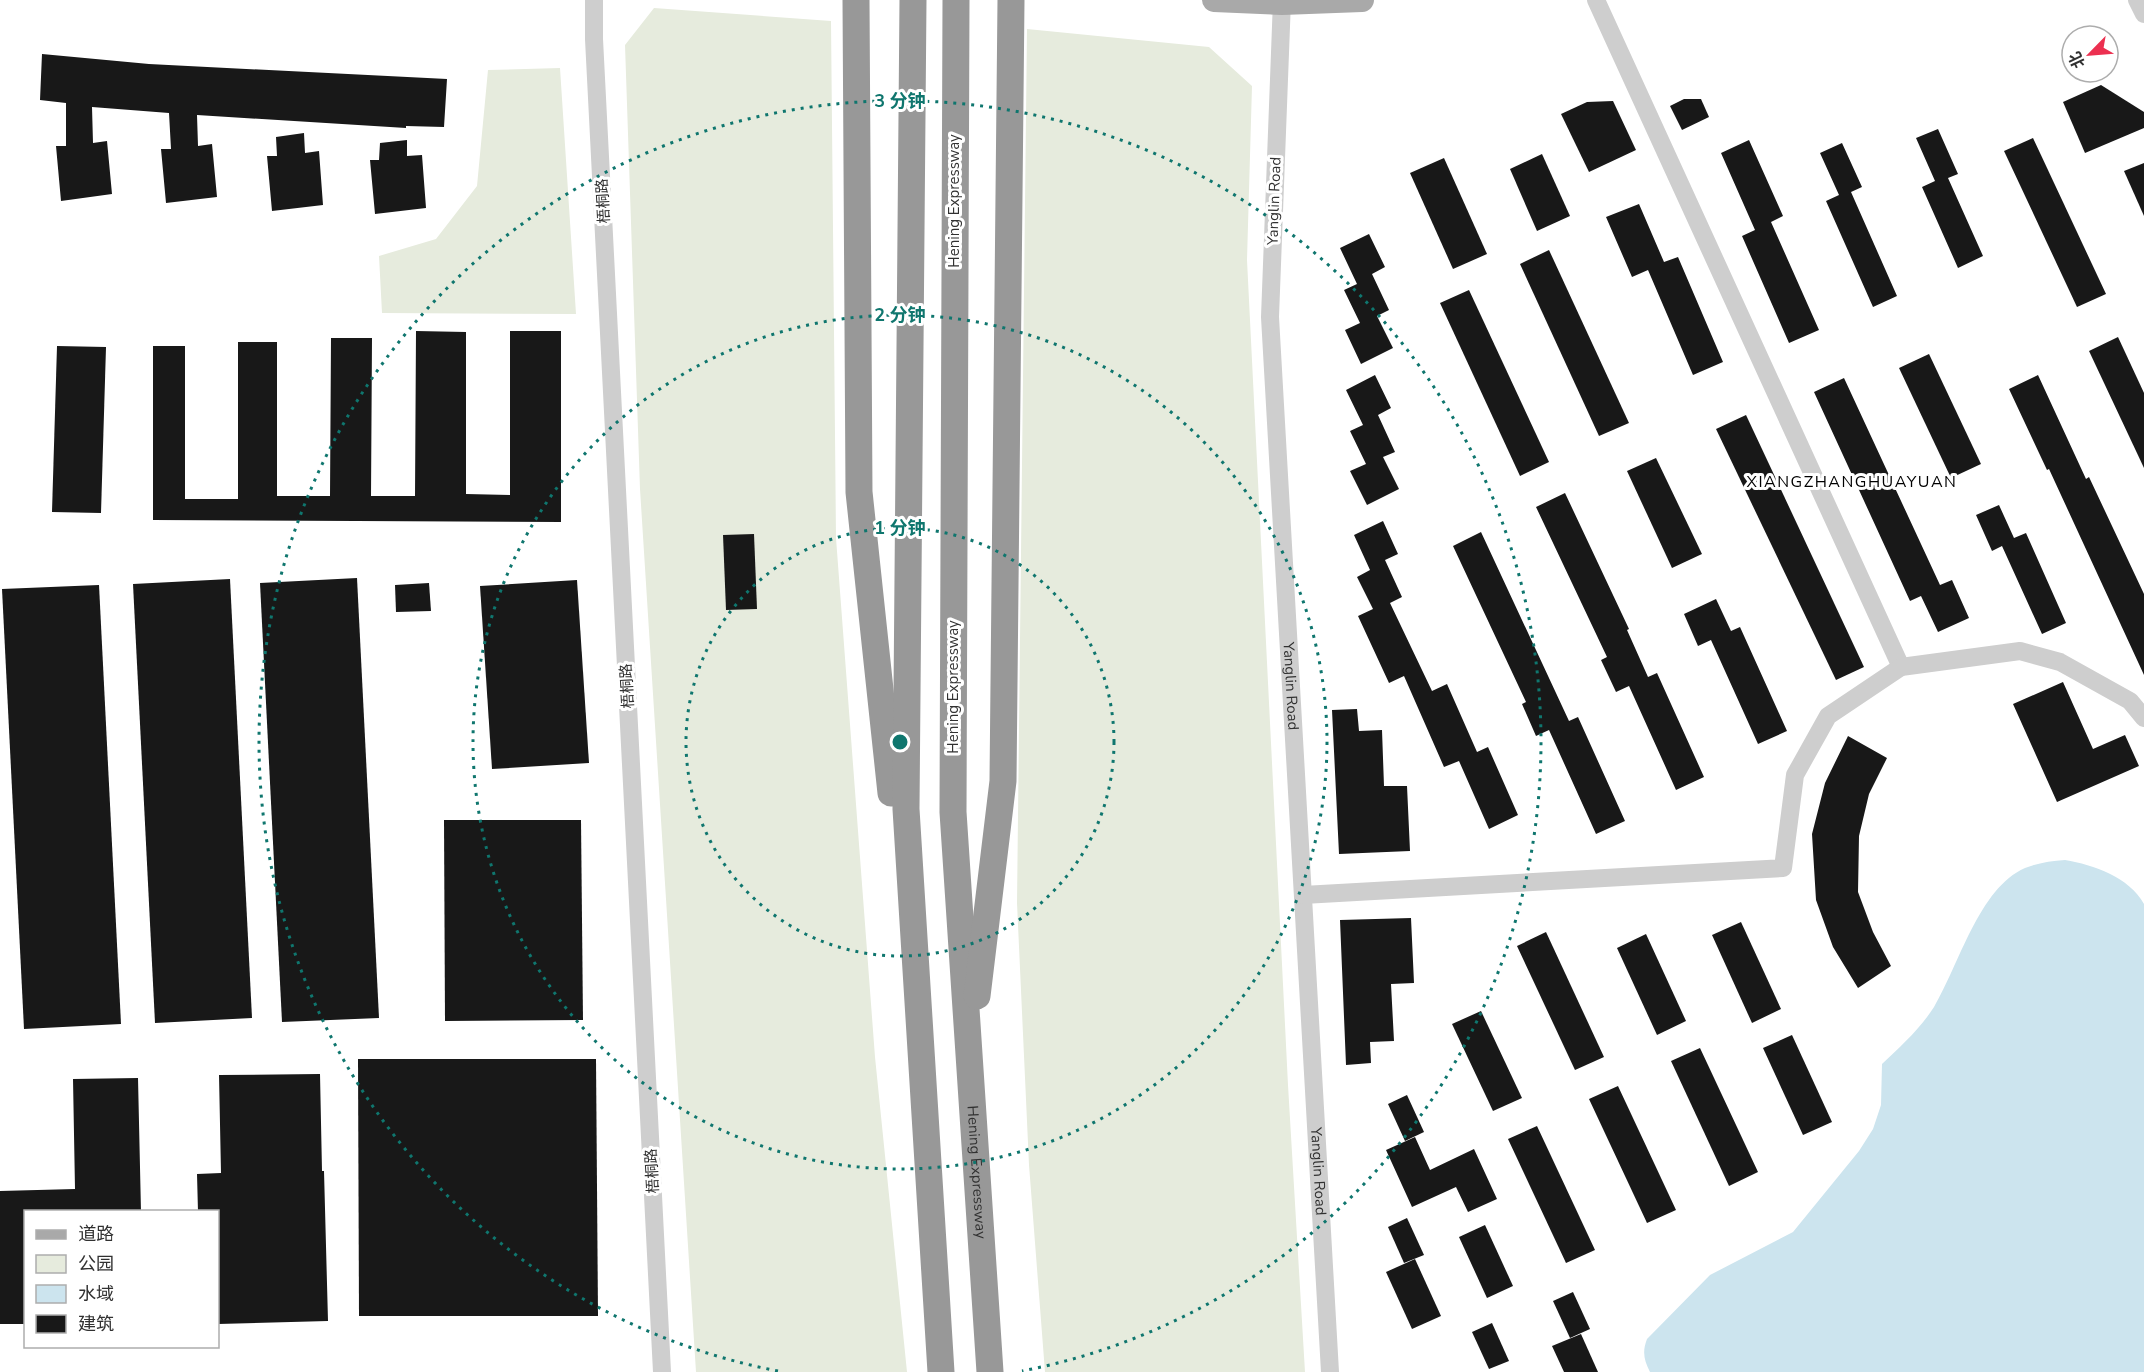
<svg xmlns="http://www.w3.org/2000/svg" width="2144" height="1372" viewBox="0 0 2144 1372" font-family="'Nunito Sans','Noto Sans SC',sans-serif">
<rect width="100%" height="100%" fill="#fff"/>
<g fill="#e6ebdd">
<polygon points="654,8 831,21 836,538 875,1057 907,1372 696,1372 640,489 625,45"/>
<polygon points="1027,29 1209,47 1252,86 1247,260 1288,1085 1305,1372 1045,1372 1029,1165 1017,903"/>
<polygon points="560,68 576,314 382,313 379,256 436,239 477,186 488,70"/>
</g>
<path fill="#cce4ee" d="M2065,860C2094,865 2129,877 2144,904V1372H1650C1644,1360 1642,1352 1647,1339L1710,1275L1793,1232L1859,1151L1873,1129L1881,1105L1882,1064C1901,1046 1920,1029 1934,1007C1959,965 1979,888 2025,868C2038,863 2051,861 2065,860Z"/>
<g fill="#181818">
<polygon points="42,54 149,64 447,79 444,127 406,126 406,128 197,115 198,146 212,144 217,197 166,203 161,149 171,149 169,113 92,107 93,143 107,141 112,194 61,201 56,146 66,146 66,103 40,100"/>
<polygon points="2101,85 2144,112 2144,128 2085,153 2063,102"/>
<polygon points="1684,99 1701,99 1709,117 1682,130 1670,106"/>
<polygon points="1613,101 1636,150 1589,172 1561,114 1587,102"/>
<polygon points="1938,129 1958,174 1948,178 1983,256 1958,268 1922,187 1935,181 1916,138"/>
<polygon points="304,133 305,153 319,151 323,205 272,211 267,156 277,156 276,137"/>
<polygon points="2033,138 2106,294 2077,307 2004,151"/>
<polygon points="407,140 407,156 422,155 426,208 375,214 370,160 379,160 380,143"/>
<polygon points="1749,140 1783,216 1771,222 1819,330 1789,343 1742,236 1755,230 1721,153"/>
<polygon points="1842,143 1862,187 1851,192 1897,296 1873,307 1826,201 1839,195 1820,153"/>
<polygon points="1542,154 1570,216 1537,231 1510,169"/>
<polygon points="1444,158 1487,254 1453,269 1410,173"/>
<polygon points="2144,163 2144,216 2124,171"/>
<polygon points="1639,204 1664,262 1678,257 1723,362 1693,375 1648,270 1632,277 1606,217"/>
<polygon points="1369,234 1385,267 1372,274 1389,310 1377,316 1393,348 1361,364 1345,330 1360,323 1344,290 1357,284 1340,248"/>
<polygon points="1549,250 1629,423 1599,436 1520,264"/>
<polygon points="1469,290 1549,462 1520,476 1440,303"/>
<polygon points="416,331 466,332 466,494 510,495 510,331 561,331 561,522 153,520 153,346 185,346 185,499 238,499 238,342 277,342 277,496 330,496 331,338 372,338 371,496 415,496"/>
<polygon points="2118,337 2144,393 2144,468 2089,351"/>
<polygon points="57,346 106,347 101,513 52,512"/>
<polygon points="1929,354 1981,464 1951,478 1899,368"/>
<polygon points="1375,375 1391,408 1378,415 1395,452 1383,457 1399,489 1367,505 1350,471 1366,464 1350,431 1363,425 1346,390"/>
<polygon points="2038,375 2086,479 2089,477 2144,594 2144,675 2049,469 2047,470 2009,389"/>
<polygon points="1844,378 1940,585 1952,580 1969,618 1938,632 1921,596 1910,601 1814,392"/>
<polygon points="1746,415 1864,667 1836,680 1716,429"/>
<polygon points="1656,458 1702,554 1672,568 1627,471"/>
<polygon points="1565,493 1629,629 1627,630 1648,677 1657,673 1704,777 1676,790 1629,686 1616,692 1601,660 1607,657 1536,507"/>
<polygon points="1999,505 2014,538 2026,533 2066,623 2042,634 2002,546 1992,551 1976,515"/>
<polygon points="1383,521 1398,554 1385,560 1402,597 1390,603 1432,691 1447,684 1477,752 1488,747 1518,815 1489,829 1459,761 1444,767 1404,676 1389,683 1358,616 1373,609 1357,577 1370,570 1354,535"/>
<polygon points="1481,532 1569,721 1578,717 1625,821 1596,834 1549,730 1536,736 1522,704 1526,702 1453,546"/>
<polygon points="754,534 757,609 726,610 723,535"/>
<polygon points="357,578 379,1018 282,1022 260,583"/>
<polygon points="230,579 252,1018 155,1023 133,584"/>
<polygon points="577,580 589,763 492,769 480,586"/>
<polygon points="429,583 431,611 396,612 395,585"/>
<polygon points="99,585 121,1024 24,1029 2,589"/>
<polygon points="1716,599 1731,631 1740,627 1787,731 1758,744 1711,640 1698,646 1684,614"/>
<polygon points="2063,682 2093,749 2125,735 2139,766 2057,802 2013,704"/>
<polygon points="1357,709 1359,731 1382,730 1384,786 1407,786 1410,851 1339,854 1332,710"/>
<polygon points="1848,736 1887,758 1869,794 1859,836 1858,892 1873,932 1891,966 1858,988 1833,947 1816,900 1812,834 1825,783"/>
<polygon points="444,820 581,820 583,1020 445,1021"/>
<polygon points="1411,918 1414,983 1391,984 1394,1041 1370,1042 1371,1063 1346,1065 1340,920"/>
<polygon points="1741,922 1781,1009 1752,1023 1712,935"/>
<polygon points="1546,932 1604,1057 1575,1070 1517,946"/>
<polygon points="1646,934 1686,1021 1657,1035 1617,948"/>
<polygon points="1481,1011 1522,1098 1493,1111 1452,1024"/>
<polygon points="1792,1035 1832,1122 1803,1135 1763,1048"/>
<polygon points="1700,1048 1758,1172 1729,1186 1671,1061"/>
<polygon points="358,1059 596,1059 598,1316 359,1316"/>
<polygon points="320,1074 322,1171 324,1171 328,1321 218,1324 218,1212 198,1212 197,1174 221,1173 219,1075"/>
<polygon points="138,1078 141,1212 26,1212 26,1324 0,1324 0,1191 75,1189 73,1079"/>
<polygon points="1618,1086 1676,1210 1647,1223 1589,1099"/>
<polygon points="1407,1095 1424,1132 1405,1141 1388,1104"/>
<polygon points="1537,1126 1595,1250 1566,1263 1508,1139"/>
<polygon points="1415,1137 1430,1170 1474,1149 1497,1199 1468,1212 1456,1187 1412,1207 1386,1150"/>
<polygon points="1407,1218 1424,1255 1404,1263 1388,1227"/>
<polygon points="1485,1225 1513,1286 1487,1298 1459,1237"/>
<polygon points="1415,1259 1441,1316 1412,1329 1386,1272"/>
<polygon points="1573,1292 1590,1329 1570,1338 1553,1301"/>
<polygon points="1492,1323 1509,1361 1489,1369 1472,1332"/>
<polygon points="1581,1334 1598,1372 1564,1372 1552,1346"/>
</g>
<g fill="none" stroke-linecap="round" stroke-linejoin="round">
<g stroke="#cecece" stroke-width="18">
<polyline points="594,0 594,39 662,1372"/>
<path id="s1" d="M1282,0L1270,317L1330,1372"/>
<polyline points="1596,0 1901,667"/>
<polyline points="2137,0 2144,14"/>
<polyline points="1303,895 1783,868 1795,775 1828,716 1901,667 2020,651 2060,662 2130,701 2144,718"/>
</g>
<polyline stroke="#a9a9a9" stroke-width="24" points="1214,0 1282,3 1362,0"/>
<g stroke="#989898" stroke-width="27">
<polyline points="856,0 859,492 891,793"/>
<polyline points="913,0 906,809 941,1372"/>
<path id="s2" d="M956,0L953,812L990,1372"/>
<polyline points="977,996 1003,781 1011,0"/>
</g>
</g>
<g fill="none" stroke="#0f766e" stroke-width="3" stroke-dasharray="3 6">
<circle cx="900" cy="742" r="214"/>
<circle cx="900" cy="742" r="427"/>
<path d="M778 1371A641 641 0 1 1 1022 1371"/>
</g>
<g text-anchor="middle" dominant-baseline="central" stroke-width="6" stroke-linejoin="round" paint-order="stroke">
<g font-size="15" fill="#313131" stroke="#fff">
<text transform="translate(603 201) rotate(-93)">梧桐路</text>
<text transform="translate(954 201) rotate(-90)">Hening Expressway</text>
<text transform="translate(1274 201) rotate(-88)">Yanglin Road</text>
<text transform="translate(627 686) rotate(-93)">梧桐路</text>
<text stroke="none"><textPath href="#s1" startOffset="687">Yanglin Road</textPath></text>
<text transform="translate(953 687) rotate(-90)">Hening Expressway</text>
<text transform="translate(652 1171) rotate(-93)">梧桐路</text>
<text stroke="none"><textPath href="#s1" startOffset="1173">Yanglin Road</textPath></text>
<text stroke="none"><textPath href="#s2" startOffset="1173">Hening Expressway</textPath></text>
</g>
<g font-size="16" letter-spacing="1.5" fill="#000" stroke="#fff">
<text x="1852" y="482">XIANGZHANGHUAYUAN</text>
</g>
</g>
<circle cx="900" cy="742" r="9" fill="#0f766e" stroke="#fff" stroke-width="3"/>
<g font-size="18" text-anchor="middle" font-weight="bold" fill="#0f766e" stroke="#fff" stroke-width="6" stroke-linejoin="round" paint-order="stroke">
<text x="900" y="107">3 分钟</text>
<text x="900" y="321">2 分钟</text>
<text x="900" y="534">1 分钟</text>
</g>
<rect x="24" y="1210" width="195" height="138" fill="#ffffff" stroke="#adadad" stroke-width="1.5"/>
<rect x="36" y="1230" width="30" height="9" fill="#a9a9a9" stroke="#adadad" stroke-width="1.5"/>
<text x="78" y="1240" font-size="18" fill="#313131">道路</text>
<rect x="36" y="1255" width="30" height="18" fill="#e6ebdd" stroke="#adadad" stroke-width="1.5"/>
<text x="78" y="1270" font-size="18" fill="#313131">公园</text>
<rect x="36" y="1285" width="30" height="18" fill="#cce4ee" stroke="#adadad" stroke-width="1.5"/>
<text x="78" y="1300" font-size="18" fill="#313131">水域</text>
<rect x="36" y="1315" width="30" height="18" fill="#181818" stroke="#adadad" stroke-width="1.5"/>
<text x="78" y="1330" font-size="18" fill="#313131">建筑</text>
<g transform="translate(2090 54) rotate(245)"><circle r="28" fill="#ffffff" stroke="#adadad" stroke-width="1.5"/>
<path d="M0-4.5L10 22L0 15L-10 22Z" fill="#ec3050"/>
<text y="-9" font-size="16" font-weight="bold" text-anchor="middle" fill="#313131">北</text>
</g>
</svg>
